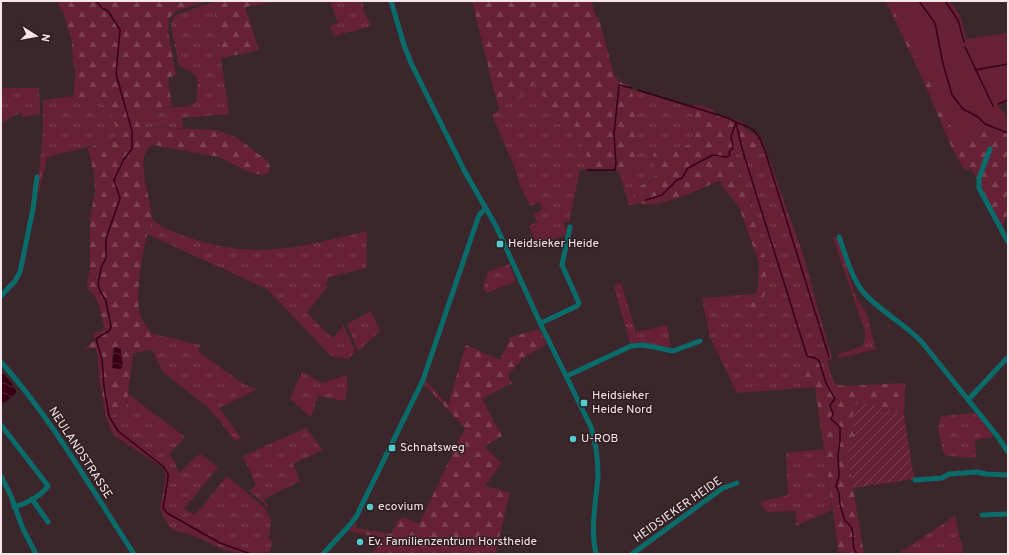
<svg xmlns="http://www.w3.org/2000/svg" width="1009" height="555" viewBox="0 0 1009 555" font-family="Overpass,sans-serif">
<defs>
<pattern id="grass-tufts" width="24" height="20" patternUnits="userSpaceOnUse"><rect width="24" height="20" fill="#662136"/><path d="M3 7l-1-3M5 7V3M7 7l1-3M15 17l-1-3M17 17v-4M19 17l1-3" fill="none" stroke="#7c4153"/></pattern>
<pattern id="forest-firs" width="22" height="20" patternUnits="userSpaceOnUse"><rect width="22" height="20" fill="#662136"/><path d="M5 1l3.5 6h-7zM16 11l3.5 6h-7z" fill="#7c4153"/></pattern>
<pattern id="garden-furrows" width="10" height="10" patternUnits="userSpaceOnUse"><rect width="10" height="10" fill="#662136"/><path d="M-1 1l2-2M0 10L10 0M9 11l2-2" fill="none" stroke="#7c4153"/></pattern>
<pattern id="water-waves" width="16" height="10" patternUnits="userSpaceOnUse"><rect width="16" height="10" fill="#390014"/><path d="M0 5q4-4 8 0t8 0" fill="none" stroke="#562536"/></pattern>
</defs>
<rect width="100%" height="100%" fill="#3b272b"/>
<g fill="url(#grass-tufts)">
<polygon points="330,1 363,1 363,10 371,26 334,36 330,26 338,23"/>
<path d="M213,2L229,114L182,118L183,128L143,127L140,109L185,107L197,102C197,79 203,76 179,66L172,31L171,24L174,17L178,14Z"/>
<polygon points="537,82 557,124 572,119 592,169 580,170 569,222 564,222 566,231 565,235 538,247 529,226 537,222 534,214 542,210 540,202 530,206 517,179 519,178 492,115"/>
<path d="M1,88H39L40,114L23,117L22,113C14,115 6,118 1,125Z"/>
<path d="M630,89L693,108L692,144L653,153L657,174C654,180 649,180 645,185C641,188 639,198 637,203L640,204L629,205L619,172L632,168L633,96Z"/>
<path d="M73,96C80,98 95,100 101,103C111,109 124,134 111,141L47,157L39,192L37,191L43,133V100Z"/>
<polygon points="764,146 802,251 832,359 827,361 835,385 826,382 818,361 799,369 801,388 737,393 710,337 702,298 755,294 751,306 759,305 766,261 735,154"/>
<path d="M152,219C162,229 175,232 187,237C255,261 301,247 367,231L366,268L329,277L325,284L328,287L322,293L307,313L332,338L344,326L354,349V352L349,359L331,356L267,289L147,234Z"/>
<path d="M838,237L855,295L866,312L876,349L839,358L838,354L861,347C866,342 865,337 865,331L833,238Z"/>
<polygon points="509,264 516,281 487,293 485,289 483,290 488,272"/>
<polygon points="621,283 636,332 667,325 671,348 640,342 630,343 614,286"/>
<polygon points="371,311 380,331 358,351 347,324"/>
<polygon points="152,334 201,345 198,351 243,384 257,389 219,408 241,438 235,441 217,417 206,406 163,372 152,350"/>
<polygon points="302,372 322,383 347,375 347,390 345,401 318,396 311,417 290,399"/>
<polygon points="128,394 185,437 169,454 174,461 179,473 200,454 218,467 184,509 195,515 227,476 266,509 271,521 269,540 273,540 269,554 242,554 225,550 190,534 176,531 170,528 160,509 166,476 164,468 116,437 112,432 106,417 126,411"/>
<polygon points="975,413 994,437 975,440 976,457 970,458 944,455 938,429 941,416"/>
<polygon points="306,428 322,450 293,464 300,481 264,499 268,508 264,503 249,491 256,485 243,456"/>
<polygon points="824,449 832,510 796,526 796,511 767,512 760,502 788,495 786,453"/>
<polygon points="955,516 964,554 898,554"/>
</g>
<g fill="url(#forest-firs)" fill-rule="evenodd">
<path d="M57,1H207L176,11L169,18L168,32L176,75L168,78L172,107L141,109L143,127L216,130L233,136L244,143L266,160L270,166L268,174L263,175L249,172L219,157L153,145C131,153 154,206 152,220C151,225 148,230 147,235C142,256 136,288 139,310C140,320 147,327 152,334V350L133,353L126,411L106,417L99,377L98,358L96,349L94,348L84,349L95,340L93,333L102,331L104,327L99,305L95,297L88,289L87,285L90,268V218L95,192L94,173L88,148L115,139C120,129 110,108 101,103C93,99 81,99 73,96L76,72L73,63L72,42L64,15ZM116,347L121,349V355L123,366L120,369L114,368L112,359L114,348Z"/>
<polygon points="217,1 278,1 245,7 259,50 221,58 213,2"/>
<polygon points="472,1 592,1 594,12 600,23 614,75 619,81 630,86 633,95 638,160 636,166 619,172 617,169 592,169 572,120 557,124 537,82 500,109 498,106"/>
<polygon points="886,1 916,1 1008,121 1008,213 1002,227 971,168 965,171 952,148 926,87"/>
<path d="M693,104L713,109L717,115L743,122L745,129L759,137L764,146L735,155L766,261V287L763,302L759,305L761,314L754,316L751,306L758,288L759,263L739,207C733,198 722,189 720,181C700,187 651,215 634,200V188L650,182L657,174L653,153L692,144Z"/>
<polygon points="539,329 547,344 524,357 508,375 512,383 482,399 502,436 484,446 501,463 485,486 510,493 495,554 371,554 385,538 349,531 357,522 355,525 356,528 391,534 398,520 404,517 419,524 465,428 424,384 426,381 448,405 466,345 500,360 511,337"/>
<polygon points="818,361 826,382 844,386 905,383 904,415 856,400 852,419 856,440 847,451 864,554 839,554 815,387 801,388 799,369"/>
</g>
<g fill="#662136">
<polygon points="889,1 950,1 960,15 966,39 1008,33 1008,102 998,106 1008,117 1008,132 985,131 960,145"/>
<polygon points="542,221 550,238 538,243 531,226"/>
</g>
<polygon fill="url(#garden-furrows)" points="856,400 904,415 914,479 853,488 847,451 848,444 856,440 852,419"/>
<g fill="url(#water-waves)">
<path d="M116,347L121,349C120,356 125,363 121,369L112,368L114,348Z"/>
<polygon points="1,374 4,374 13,385 16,391 16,393 1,406"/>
</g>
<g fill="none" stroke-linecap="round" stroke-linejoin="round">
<g stroke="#390014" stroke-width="1.5">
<polyline points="96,1 102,8 108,11 120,30 116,74 132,131 132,149 124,159 114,180 120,198 106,239 106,258 101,268 98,284 100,291 106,301 111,326 110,330 96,339 102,359 104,387 109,416 118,431 164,467 168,474 168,478 163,508 167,513 220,543 251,554"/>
<polyline points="919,1 935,23 943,64 952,95 963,109 978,117 985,124 1008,133"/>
<polyline points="945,1 958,20 964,42"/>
<polyline points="965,47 993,106"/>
<polyline points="975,70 1008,64"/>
<path d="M638,90L728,118C735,122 741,124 748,127C759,131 762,145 766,154L829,357"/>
<polyline points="998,104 1008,100"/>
<path d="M736,123L743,152L807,356L815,358L819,361L826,383L835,399L830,405L833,414L831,419L840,427V441L838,455L839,476L836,486L839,493L840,505L845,521C857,529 851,537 854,548C854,550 856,552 857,554"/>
<polyline points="587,170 615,170 616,163 614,134 619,85 632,88"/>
<polyline points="646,200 662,195 677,180 682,178 688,168 699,162 713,155 727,157 730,155 729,152 733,148 731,136 736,123"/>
</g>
<g stroke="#0a6b6b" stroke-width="5">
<path d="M391,1L404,45L411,63L465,172L496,226L542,327L591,427C596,443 598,459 598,476C596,502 590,528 596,554"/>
<polyline points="990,149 979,178 979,188 1008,242"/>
<path d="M839,237C846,255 851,278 864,293C879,310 904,324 921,341L998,437L1008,452"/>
<polyline points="1,296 15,281 20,272 33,209 37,177"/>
<polyline points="541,323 577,306 579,303 562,265 570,227"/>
<path d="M1,362C53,420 91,489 134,554"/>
<polyline points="567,376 631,346 644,345 673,351 676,350 700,341"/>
<polyline points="968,400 1008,357"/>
<path d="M1,425L46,483L48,486C41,496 26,504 14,507"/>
<polyline points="1,476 11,496 23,529 36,554"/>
<polyline points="915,480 942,478 949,474 977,472 986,474 1008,475"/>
<polyline points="32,499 48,522"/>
<polyline points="982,515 1008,514"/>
<polyline points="323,554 348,527 356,517 423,380 479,215 485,209"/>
<polyline points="632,554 723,488 737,483"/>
</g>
</g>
<g fill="#52cdcc" stroke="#301d21" stroke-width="1.5">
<rect x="496" y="240" width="8" height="8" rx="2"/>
<rect x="580" y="399" width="8" height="8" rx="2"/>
<circle cx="573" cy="439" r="4"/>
<rect x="388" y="444" width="8" height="8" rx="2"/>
<circle cx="370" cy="507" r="4"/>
<circle cx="360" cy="542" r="4"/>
</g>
<g text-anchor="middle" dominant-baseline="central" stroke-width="3" stroke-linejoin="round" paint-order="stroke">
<g font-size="12" fill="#f4e6e9" stroke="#301d21" text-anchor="start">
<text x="508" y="244">Heidsieker Heide</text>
<text x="592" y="396">Heidsieker<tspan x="592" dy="14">Heide Nord</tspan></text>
<text x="581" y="439">U-ROB</text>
<text x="400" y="448">Schnatsweg</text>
<text x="378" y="507">ecovium</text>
<text x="368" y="542">Ev. Familienzentrum Horstheide</text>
</g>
<g font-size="12" fill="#f4e6e9" stroke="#301d21">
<text transform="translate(80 453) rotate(57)">NEULANDSTRASSE</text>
<text transform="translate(678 510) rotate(-35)">HEIDSIEKER HEIDE</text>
</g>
</g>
<rect width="1009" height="555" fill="none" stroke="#f4e6e9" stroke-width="4"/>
<g transform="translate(36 36) rotate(101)" stroke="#301d21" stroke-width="3" paint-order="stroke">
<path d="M0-3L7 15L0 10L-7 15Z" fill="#f4e6e9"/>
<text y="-6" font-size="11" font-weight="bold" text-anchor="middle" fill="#f4e6e9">N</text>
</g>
</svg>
